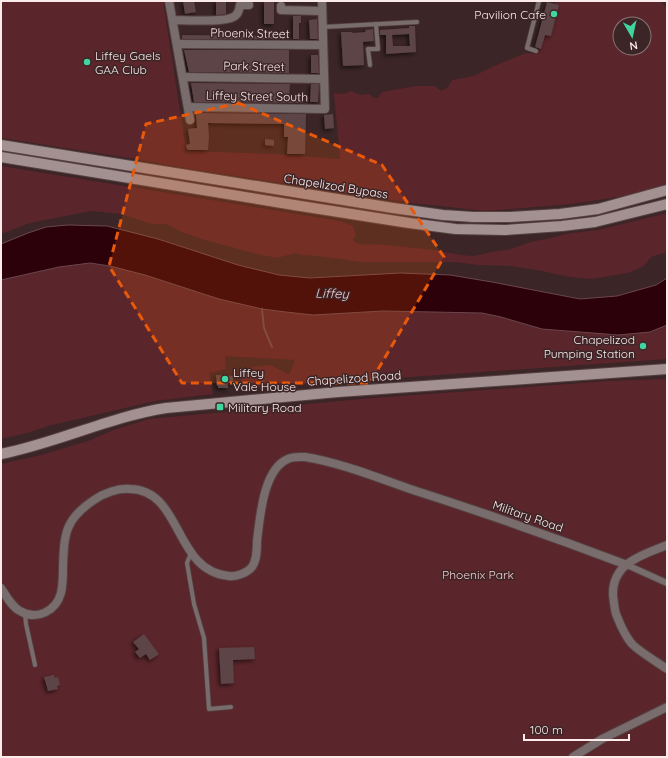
<svg xmlns="http://www.w3.org/2000/svg" width="668" height="758" viewBox="0 0 668 758" font-family="Quicksand,sans-serif">
<defs>
<filter id="shadow"><feDropShadow dx="-2" dy="2" stdDeviation="2" flood-color="#0009"/></filter>
</defs>
<rect width="100%" height="100%" fill="#3b2526"/>
<g fill="#5a252b" fill-rule="evenodd">
<path d="M1,1H163L186,149L188,151L274,154L340,159L334,93L344,94L351,91L360,95L369,94L374,98H378L382,92L416,86H435L441,91L448,87L452,80L474,76L494,66L526,53L536,54L541,49L545,35L551,36L559,6L555,4V1H660L667,8V184L630,195L572,204L485,211L412,203L184,168L136,159L1,138ZM620,24H644V48H620Z"/>
<path d="M1,166L340,221L353,226L356,236L353,239L354,242C361,245 368,245 376,244L434,250L461,255L473,256L497,251L507,250L534,241L547,239L565,234L598,230L667,213V252L651,257L644,266L628,273L592,279L570,277L537,270L511,266L478,265L455,262H362L318,256L302,255L295,253L277,258L257,254L205,240L182,232L166,224H152L121,214L91,211L30,223L1,234Z"/>
<polygon points="90,263 110,266 145,275 181,287 262,309 286,312 313,315 383,311 482,313 501,317 542,329 618,335 650,332 667,325 667,359 241,389 243,368 271,365 289,375 295,360 225,356 226,369 209,373 213,394 155,401 48,426 27,433 1,439 1,280 59,267"/>
<polygon points="667,379 667,757 1,757 1,464 41,455 88,441 113,430 149,419 372,398 610,381"/>
</g>
<polygon fill="#2d0109" stroke="#6b474d" points="68,225 107,226 158,239 238,265 279,275 310,278 400,273 450,275 492,282 580,299 617,296 656,285 667,278 667,325 650,332 618,335 542,329 501,317 482,313 383,311 313,315 286,312 262,309 219,299 145,275 110,266 90,263 59,267 1,280 1,244 28,233 46,227"/>
<g fill="none" stroke-linecap="round" stroke-linejoin="round">
<polyline stroke="#6b474d" stroke-width="2" points="262,309 264,328 272,347"/>
</g>
<g fill="#5d4446" fill-rule="evenodd" filter="url(#shadow)">
<polygon points="183,1 194,1 196,12 185,14"/>
<polygon points="216,1 226,1 226,14 216,15"/>
<rect x="264" y="1" width="10" height="23"/>
<polygon points="547,2 559,5 551,36 545,35 541,49 535,47"/>
<polygon points="293,16 301,16 301,23 299,23 299,39 293,39"/>
<polygon points="317,19 318,39 310,39 309,20"/>
<path d="M409,26H415L416,52L386,54V35H380V30L409,28ZM409,34L410,46H393L392,35Z"/>
<polygon points="373,29 374,41 363,42 364,65 343,66 341,32 352,32 353,33 366,32 365,30"/>
<polygon points="182,35 289,36 289,39 182,39"/>
<polygon points="184,50 289,50 289,73 189,72"/>
<polygon points="311,55 318,55 319,73 311,73"/>
<polygon points="191,83 290,84 289,98 303,98 303,103 194,102"/>
<polygon points="311,84 319,84 318,102 310,102"/>
<polygon points="196,113 306,114 305,154 287,154 288,137 284,137 284,124 208,123 209,137 208,150 189,150 187,149 186,145 190,144 188,129 197,128"/>
<polygon points="333,114 334,128 325,129 324,115"/>
<polygon points="265,139 274,140 274,146 265,145"/>
<polygon points="216,375 233,376 233,382 228,383 228,388 218,388 218,386 217,386"/>
<polygon points="144,634 159,654 150,660 146,654 140,658 135,652 139,649 133,642"/>
<polygon points="254,647 255,659 233,660 234,683 221,684 219,648"/>
<polygon points="54,675 55,678 58,677 60,685 57,686 58,689 48,691 44,677"/>
</g>
<g fill="none" stroke-linecap="round" stroke-linejoin="round">
<g stroke="#564142" stroke-width="5.5">
<g id="service">
<polyline points="323,27 417,22"/>
<polyline points="536,51 527,48 539,1"/>
<polyline points="370,65 368,49 378,49 376,24"/>
<polyline points="191,553 187,563 194,604 204,638 209,709 231,707"/>
<polyline points="25,614 26,624 35,665"/>
</g>
</g>
<g stroke="#564142" stroke-width="8">
<polyline id="pedestrian" points="627,565 667,583"/>
</g>
<g stroke="#564142" stroke-width="10">
<g id="minor">
<polyline points="169,1 190,120"/>
<polyline points="281,6 281,10 322,11"/>
<path d="M173,20C185,20 227,23 235,16C239,13 239,10 240,5H249"/>
<polyline points="177,44 323,45"/>
<polyline points="183,77 324,79"/>
<polyline points="188,107 325,109 322,1"/>
<path d="M667,545C642,555 612,563 613,595C614,602 614,607 616,614C620,624 624,635 632,644C640,652 657,662 667,669"/>
<path d="M1,588C6,596 12,607 20,611C37,621 56,611 61,593C63,584 63,575 63,567C64,534 65,519 94,500C104,493 118,488 130,489C183,490 173,571 229,576C236,577 247,573 252,567C257,560 257,549 257,541C260,518 263,469 288,459C293,456 299,457 305,457C342,463 378,478 413,490C485,513 556,538 627,565"/>
<polyline points="573,757 602,739 667,707"/>
</g>
</g>
<g stroke="#564142" stroke-width="12">
<g id="secondary">
<polyline points="1,145 393,208 443,215 473,217 510,217 560,214 598,209 667,190"/>
<polyline points="1,157 294,205 409,223 456,229 505,230 562,226 595,222 667,204"/>
<path d="M1,454C57,443 109,417 166,408L338,392L667,369"/>
</g>
</g>
<use href="#service" stroke="#786c6c" stroke-width="4"/>
<use href="#pedestrian" stroke="#786c6c" stroke-width="6"/>
<use href="#minor" stroke="#786c6c" stroke-width="8"/>
<use href="#secondary" stroke="#a39090" stroke-width="10"/>
</g>
<path fill="#e8590c" fill-opacity="0.2" stroke="#e8590c" stroke-width="3" stroke-dasharray="8 5" stroke-linejoin="round" d="M238,103L382,165L444,257L370,383H182L109,266L146,124Z"/>
<g fill="#40d4a1" stroke="#3b2526" stroke-width="1.5">
<circle cx="554" cy="14" r="4"/>
<circle cx="87" cy="62" r="4"/>
<circle cx="643" cy="346" r="4"/>
<circle cx="225" cy="379" r="4"/>
<rect x="216" y="403" width="8" height="8" rx="2"/>
</g>
<g text-anchor="middle" dominant-baseline="central" stroke-width="3" stroke-linejoin="round" paint-order="stroke">
<g font-size="12" fill="#fbebeb" stroke="#3b2526" text-anchor="start">
<text x="546" y="14" text-anchor="end">Pavilion Cafe</text>
<text x="95" y="55">Liffey Gaels<tspan x="95" dy="14">GAA Club</tspan></text>
<text x="635" y="339" text-anchor="end">Chapelizod<tspan x="635" dy="14">Pumping Station</tspan></text>
<text x="233" y="372">Liffey<tspan x="233" dy="14">Vale House</tspan></text>
<text x="228" y="407">Military Road</text>
</g>
<g font-size="12" fill="#fbebeb" stroke="#3b2526">
<text transform="translate(250 33) rotate(1)">Phoenix Street</text>
<text transform="translate(254 66) rotate(1)">Park Street</text>
<text transform="translate(257 96) rotate(1)">Liffey Street South</text>
<text transform="translate(336 186) rotate(9)">Chapelizod Bypass</text>
<text transform="translate(354 378) rotate(-4)">Chapelizod Road</text>
<text transform="translate(528 516) rotate(19)">Military Road</text>
</g>
<g font-size="12" fill="#f5cacc" stroke="#3b2526">
<text x="478" y="574">Phoenix Park</text>
</g>
<g font-size="13" font-style="italic" fill="#faced0" stroke="#3b2526">
<text transform="translate(332 293) rotate(2)">Liffey</text>
</g>
</g>
<rect width="668" height="758" fill="none" stroke="#fbebeb" stroke-width="4"/>
<g transform="translate(632 36) rotate(171)"><circle r="19" fill="#3b2526" stroke="#887475"/>
<path d="M0-3L7 15L0 10L-7 15Z" fill="#40d4a1"/>
<text y="-6" font-size="11" font-weight="bold" text-anchor="middle" fill="#fbebeb">N</text>
</g>
<path d="M524 734v6h105v-6" fill="none" stroke="#fbebeb" stroke-width="2"/>
<text x="530" y="734" font-size="12" fill="#fbebeb" stroke="#3b2526" stroke-width="3" paint-order="stroke">100 m</text>
</svg>
